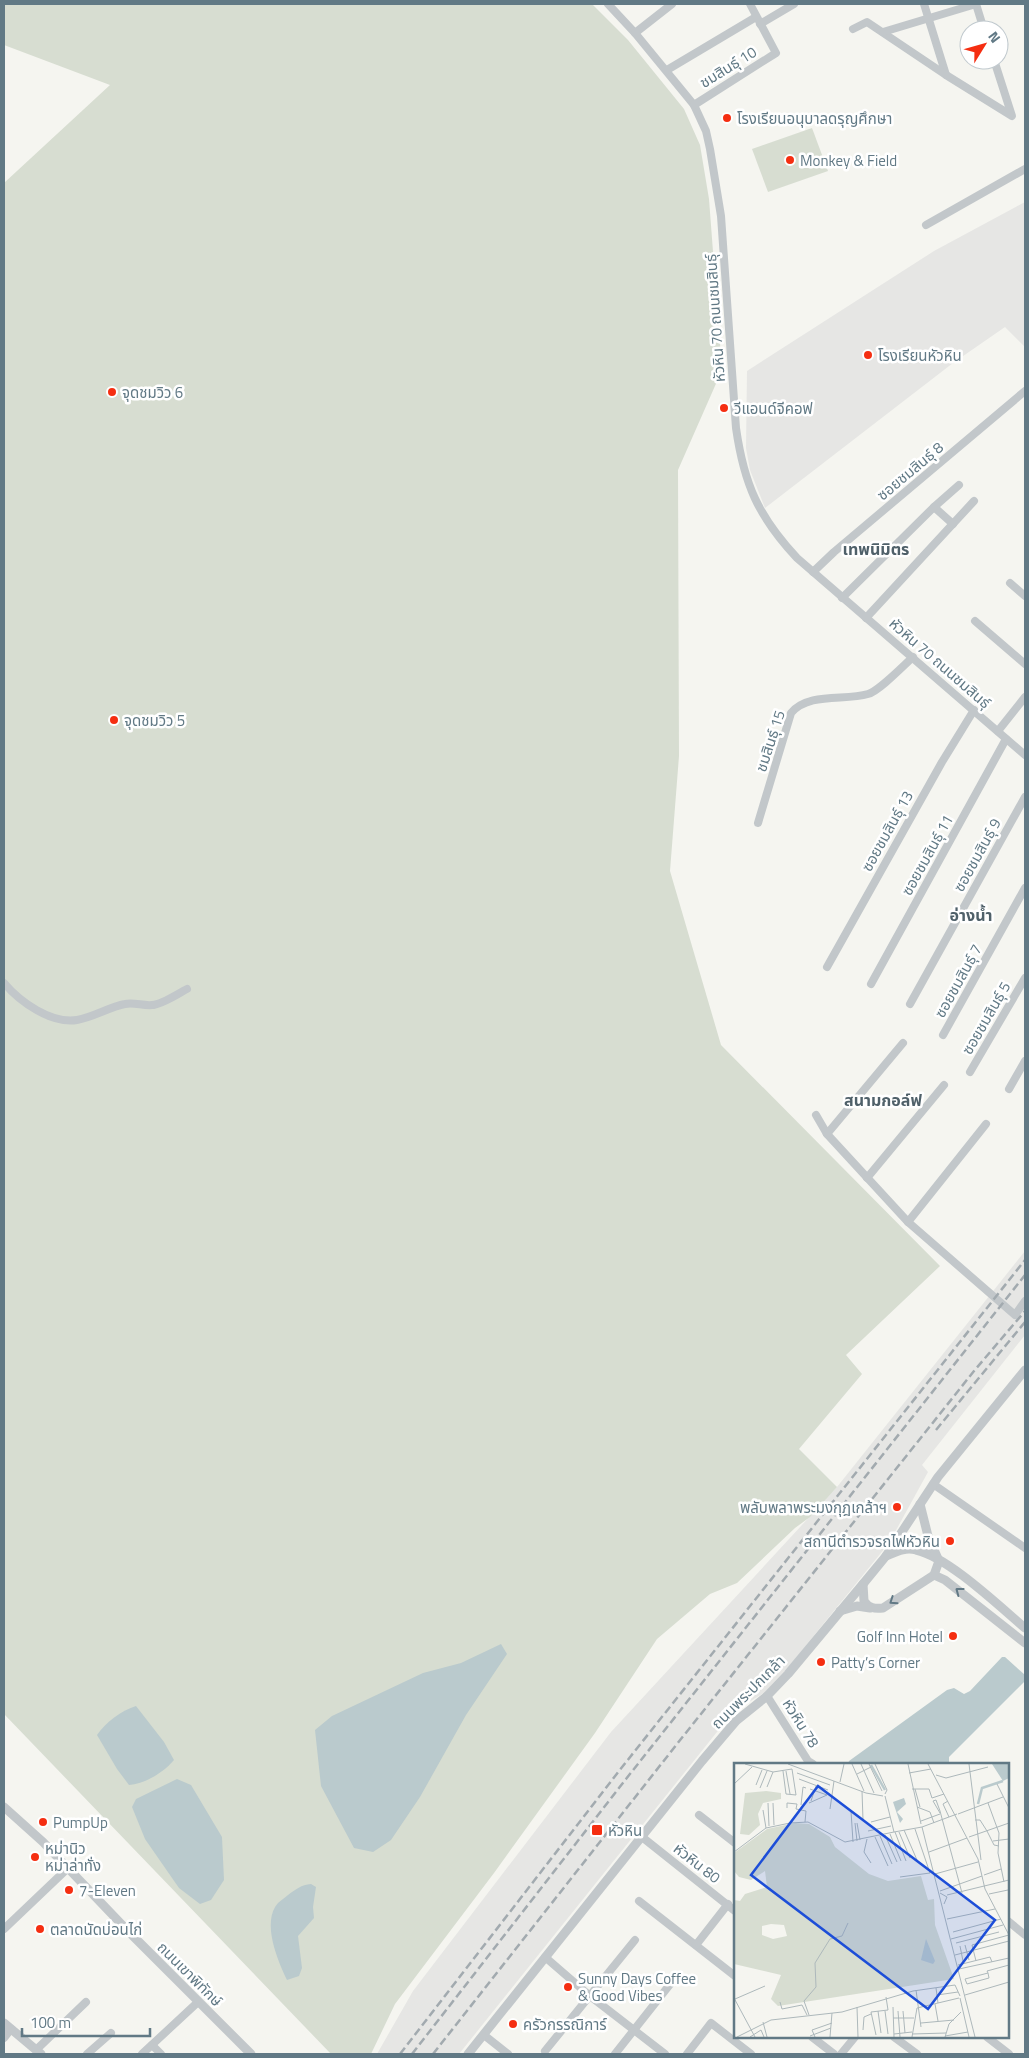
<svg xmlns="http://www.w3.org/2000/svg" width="1029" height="2058" viewBox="0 0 1029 2058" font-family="'Titillium Web','Noto Sans Thai',sans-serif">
<rect width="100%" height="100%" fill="#f5f5f0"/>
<g fill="#e6e6e4">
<polygon points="1025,202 1025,347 1005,327 953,363 765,508 750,470 746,448 747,371 934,251"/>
<polygon points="1025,1251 1025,1335 922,1465 928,1472 889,1543 790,1665 765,1692 733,1712 459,2054 377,2054 413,1991 611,1732 837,1487"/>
</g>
<g fill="#d7ddd1">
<polygon points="4,4 592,4 628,40 684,109 700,145 709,199 722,370 678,470 679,756 670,871 721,1045 940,1266 846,1355 862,1374 799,1449 837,1487 810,1517 795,1528 737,1583 710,1594 657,1639 595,1733 494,1873 395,2004 371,2054 331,2054 4,1714 4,183 110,85 4,45"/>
<polygon points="812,128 828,171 768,192 752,149"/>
</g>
<g fill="#bacacd">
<polygon points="501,1644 507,1654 466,1715 420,1797 391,1840 373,1852 354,1848 321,1786 315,1730 332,1716 423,1673 461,1663"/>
<polygon points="1002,1657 1005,1657 1025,1675 1025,1681 949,1757 949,1764 848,1764 849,1761 947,1690 954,1688 964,1694 970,1691"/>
<path d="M136,1706L164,1742L174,1760C164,1772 145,1784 129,1785L117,1769L97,1735C105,1723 122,1710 136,1706Z"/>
<polygon points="177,1779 191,1785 222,1837 224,1880 211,1900 200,1904 179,1888 145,1839 132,1807 136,1799"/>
<path d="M311,1884L316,1887L313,1907L314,1918L298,1936L302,1968L299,1976L287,1980C278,1961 261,1922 278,1903C281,1900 285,1898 288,1895C296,1889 301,1885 311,1884Z"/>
</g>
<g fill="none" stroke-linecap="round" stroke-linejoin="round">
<g stroke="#c2c7ca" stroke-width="8">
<path d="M608,4L635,33L694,105L706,131L710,149L721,216L736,428C744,484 758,516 797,558L1025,755"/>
<polyline points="924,4 946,75"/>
<polyline points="976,4 984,30"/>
<polyline points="760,24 794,4"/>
<polyline points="853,29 867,22 946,75 1012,116 994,60"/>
<polyline points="883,32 976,4"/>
<polyline points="635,33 672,4"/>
<polyline points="667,70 756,17"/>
<polyline points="694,105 776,53 750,4"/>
<polyline points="926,225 1025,169"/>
<polyline points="934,507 953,524"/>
<polyline points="813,572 834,552 1025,391"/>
<polyline points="1010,583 1025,596"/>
<polyline points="842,598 934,507 959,485"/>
<polyline points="866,618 974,501"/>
<polyline points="975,621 1025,664"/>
<polyline points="998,731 1025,697"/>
<path d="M758,823L791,713C809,692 844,701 868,694C879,691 903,666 913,657"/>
<polyline points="827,967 942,762 974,710"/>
<path d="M4,983C20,1002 51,1024 77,1020C94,1017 109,1007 125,1004C134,1002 143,1006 152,1005C161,1005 179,993 187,989"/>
<polyline points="871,984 1006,739"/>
<polyline points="910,1004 1025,797"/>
<polyline points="943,1035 1025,888"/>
<polyline points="970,1072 1025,978"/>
<polyline points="1009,1089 1025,1061"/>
<polyline points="816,1115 827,1134 908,1222 1015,1315 1025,1301"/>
<polyline points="827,1134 903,1043"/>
<polyline points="867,1178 944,1085"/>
<polyline points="908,1222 986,1124"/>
<polyline points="933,1484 1025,1548"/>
<polyline points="767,1696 808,1761 813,1764"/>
<polyline points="699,1815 735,1843"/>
<polyline points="642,1837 735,1911"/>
<polyline points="639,1901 735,1976"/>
<polyline points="1008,1921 1025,1935"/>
<polyline points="4,1929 68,1868"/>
<polyline points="696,1945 728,1904"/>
<polyline points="545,1957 590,1996 665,2054"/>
<polyline points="484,2035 508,2054"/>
<polyline points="812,2037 834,2054"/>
<polyline points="894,2037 917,2054"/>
<polyline points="987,2037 1009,2054"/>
<polyline points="4,2038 11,2029"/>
<polyline points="152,2045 161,2054"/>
<polyline points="36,2050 86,2002"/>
<polyline points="545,2051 635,1940"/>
<polyline points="87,2054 111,2033"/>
<polyline points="142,2054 198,2002"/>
<polyline points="615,2054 675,1978"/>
<polyline points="687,2054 711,2023 751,2054"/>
<polyline points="841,2054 855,2037"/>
</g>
<g stroke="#c2c7ca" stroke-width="9">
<path d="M886,1556C896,1552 905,1547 916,1550C948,1557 999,1606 1025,1628"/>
<polyline points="934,1575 945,1580 1025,1643"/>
<path d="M863,1584L864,1601C869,1608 874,1609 883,1608L934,1575L939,1561L928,1536L920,1504"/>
<polyline points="840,1611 857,1606 870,1608"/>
<polyline points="4,1807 43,1842 127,1930 251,2054"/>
<polyline points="4,2023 41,2054"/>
<polyline points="468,2054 702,1761 736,1721 767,1696 788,1674 863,1584 886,1556 938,1477 1025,1370"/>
</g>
<g stroke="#a2aaaf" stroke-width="2.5" stroke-dasharray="8 4" stroke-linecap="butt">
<polyline points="936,1430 1025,1322"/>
<polyline points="400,2054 619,1771 1025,1260"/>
<polyline points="412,2054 626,1779 1025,1275"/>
<polyline points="433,2054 677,1744 974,1371 1025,1311"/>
</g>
</g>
<defs><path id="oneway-chevron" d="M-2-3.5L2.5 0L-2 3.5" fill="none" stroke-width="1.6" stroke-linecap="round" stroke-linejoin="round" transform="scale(1.25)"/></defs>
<g stroke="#617985">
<use href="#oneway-chevron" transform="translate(959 1591) rotate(-143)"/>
<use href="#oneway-chevron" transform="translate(893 1601) rotate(146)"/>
</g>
<g fill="#f52e11" stroke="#fff" stroke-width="2">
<circle cx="727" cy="118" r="5"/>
<circle cx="790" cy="160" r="5"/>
<circle cx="868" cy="355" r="5"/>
<circle cx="112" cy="392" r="5"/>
<circle cx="724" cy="408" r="5"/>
<circle cx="114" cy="720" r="5"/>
<circle cx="897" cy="1507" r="5"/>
<circle cx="950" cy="1541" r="5"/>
<circle cx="953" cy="1636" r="5"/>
<circle cx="821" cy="1662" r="5"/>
<circle cx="43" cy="1822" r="5"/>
<rect x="591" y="1824" width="12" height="12" rx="2.5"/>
<circle cx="35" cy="1857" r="5"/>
<circle cx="69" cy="1890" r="5"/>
<circle cx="40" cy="1929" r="5"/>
<circle cx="568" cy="1987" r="5"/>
<circle cx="513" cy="2024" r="5"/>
</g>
<g text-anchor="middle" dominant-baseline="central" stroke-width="5" stroke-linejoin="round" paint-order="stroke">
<g font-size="15" fill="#617985" stroke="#fff">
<text transform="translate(728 67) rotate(-32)">ชมสินธุ์ 10</text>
<text transform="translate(715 318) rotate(-94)">หัวหิน 70 ถนนชมสินธุ์</text>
<text transform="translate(910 471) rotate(-40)">ซอยชมสินธุ์ 8</text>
<text transform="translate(940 663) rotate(41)">หัวหิน 70 ถนนชมสินธุ์</text>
<text transform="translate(770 741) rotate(-72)">ชมสินธุ์ 15</text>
<text transform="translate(887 831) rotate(-61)">ซอยชมสินธุ์ 13</text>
<text transform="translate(927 855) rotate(-61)">ซอยชมสินธุ์ 11</text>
<text transform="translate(977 855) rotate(-61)">ซอยชมสินธุ์ 9</text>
<text transform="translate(958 981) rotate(-61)">ซอยชมสินธุ์ 7</text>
<text transform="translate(986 1018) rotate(-60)">ซอยชมสินธุ์ 5</text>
<text transform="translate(748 1692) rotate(-45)">ถนนพระปกเกล้า</text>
<text transform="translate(801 1723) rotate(58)">หัวหิน 78</text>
<text transform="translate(697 1863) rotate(38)">หัวหิน 80</text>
<text transform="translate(190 1974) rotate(45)">ถนนเขาพิทักษ์</text>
</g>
<g font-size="15" fill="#617985" stroke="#fff" text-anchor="start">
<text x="737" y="118">โรงเรียนอนุบาลดรุญศึกษา</text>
<text x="800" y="160">Monkey &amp; Field</text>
<text x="878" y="355">โรงเรียนหัวหิน</text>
<text x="122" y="392">จุดชมวิว 6</text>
<text x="734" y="408">วีแอนด์จีคอฟ</text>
<text x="124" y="720">จุดชมวิว 5</text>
<text x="887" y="1507" text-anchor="end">พลับพลาพระมงกุฎเกล้าฯ</text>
<text x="940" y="1541" text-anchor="end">สถานีตำรวจรถไฟหัวหิน</text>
<text x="943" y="1636" text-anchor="end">Golf Inn Hotel</text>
<text x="831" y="1662">Patty’s Corner</text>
<text x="53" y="1822">PumpUp</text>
<text x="608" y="1830">หัวหิน</text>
<text x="45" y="1848">หม่านิว<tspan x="45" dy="17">หม่าล่าทั่ง</tspan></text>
<text x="79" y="1890">7-Eleven</text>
<text x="50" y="1929">ตลาดนัดบ่อนไก่</text>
<text x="578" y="1978">Sunny Days Coffee<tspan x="578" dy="17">&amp; Good Vibes</tspan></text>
<text x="523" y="2024">ครัวกรรณิการ์</text>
</g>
<g font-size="16" font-weight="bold" fill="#4f6069" stroke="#fff">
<text x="876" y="549">เทพนิมิตร</text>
<text x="971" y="915">อ่างน้ำ</text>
<text x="883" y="1100">สนามกอล์ฟ</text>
</g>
</g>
<g transform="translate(734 1763)">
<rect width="275" height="275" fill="#f5f5f0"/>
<path d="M32,28L47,30V36L29,40L24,51L26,62L15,72L6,71L11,30ZM61,60L75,61L96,74L101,84L135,111L154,118L187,113L194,137L200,136L201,162L220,216L44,243L37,236L47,212L0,201V137L6,138L11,131L33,124L31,108L17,117L5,114L0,108V90L33,66ZM37,161L50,162L53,173L39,176L28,172V163Z" fill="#d7ddd1" fill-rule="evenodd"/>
<path d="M258,1H275V15L269,18ZM170,35L172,41L163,49L169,56L166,60L159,39ZM192,176L201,198L199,201L187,197Z" fill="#bacacd"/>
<path fill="none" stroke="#bacacd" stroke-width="2.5" d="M137,2L151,27M244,41L248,25L269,18"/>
<path fill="none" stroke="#adb8bb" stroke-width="1" d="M11,1L39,9L58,6M54,1L132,30L149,33M118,1L130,28M127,1L140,30M135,1L148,28M141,1L153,27L151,31M174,1L187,61M194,1L244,96L251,126L275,172M235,1L247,97M49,8L52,31L62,32L58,6M52,8L56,31M63,10L96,22M175,10L197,6M123,11L137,4M202,12L212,15L254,4M65,16L94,27M106,19L110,1M0,21L18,4M263,21L275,45M22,22L28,7M33,24L39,9M26,25L33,8M178,26H195L198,35L210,31M181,26L186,44M128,28L129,57M151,33L160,69L188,64L223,51M77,38L82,23M214,38L209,41L215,54M34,40L35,63M39,40L40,62M75,40L93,32L76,26M254,40L265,70L264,90L270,119M67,42L69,24L72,25M183,44L196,49L200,60M53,45V40L63,41L62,46L72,48L71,59M96,46L100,18M29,47L32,65M117,48L119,79M206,50L199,38L202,37L206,48L228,130M224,51L269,34M241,57H246L253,68M187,58L206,51M137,59L156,54M121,60L123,78M123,60L126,77M188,64L241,274M170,67L183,97M134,68L157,63M253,68L260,82L265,83M161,69L172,98M165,69L176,95M156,71L167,98M151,72L163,99M146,73L158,101M141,74L154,103M235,74L275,60M133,76L130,89L137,100M259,78L275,76M0,89L32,65L56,60L74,59L111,79L160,69M195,89L233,75M201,111L244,99M250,112L267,106M166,114L196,110L181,66M206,128L248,113M206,130L213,134L210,141M255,131L274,127M213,132L275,117M213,156L261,146M219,169L267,156M217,176L269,162M222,180L265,169M231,182L235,197M226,183L229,198M221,192L275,178M242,198L238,182L275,172M224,202L256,194L258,199M225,206L275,195M254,210L231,216L233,221L255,215L254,210L253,208L275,202M202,225L204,240M182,227L187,264M203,232L224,229M231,232L275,219M0,235L21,274M226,235L235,274M1,236L31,223M46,239L48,246L68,242L73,252M201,241L204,258M123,244L124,274M159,244L160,274M144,248L147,270M151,248L154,271M164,248L166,274M169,248L171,270M75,252L70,238L82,224L81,200L96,176L108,173L114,160M159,255H180M29,259L33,274M187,260L220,257M129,267L130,254L137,251M160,271L178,269M178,271L212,270M142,272L137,249L154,247L152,234M76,273L97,265M211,273L234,269M3,274L37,257L108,249L179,228L221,222L226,233M16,274L27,267L30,274M81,274L78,267L98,260M96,274L98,250M178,274L183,245L225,235M211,274L215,261L227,249"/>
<path fill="#1d4ed8" fill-opacity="0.15" stroke="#1d4ed8" stroke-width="2.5" d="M84,23L261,157L194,246L17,112Z"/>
<rect width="275" height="275" fill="none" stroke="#617985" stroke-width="2.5"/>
</g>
<rect width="1029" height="2058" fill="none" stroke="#617985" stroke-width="10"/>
<g transform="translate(984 45) rotate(53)"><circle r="24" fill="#ffffff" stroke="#c0c9ce"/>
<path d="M0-4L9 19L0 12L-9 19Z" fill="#f52e11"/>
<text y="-8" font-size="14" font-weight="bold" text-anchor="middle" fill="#617985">N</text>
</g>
<path d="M22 2028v8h128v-8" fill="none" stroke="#617985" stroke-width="2.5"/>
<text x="30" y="2028" font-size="15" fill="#617985" stroke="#ffffff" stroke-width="4" paint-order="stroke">100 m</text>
</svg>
